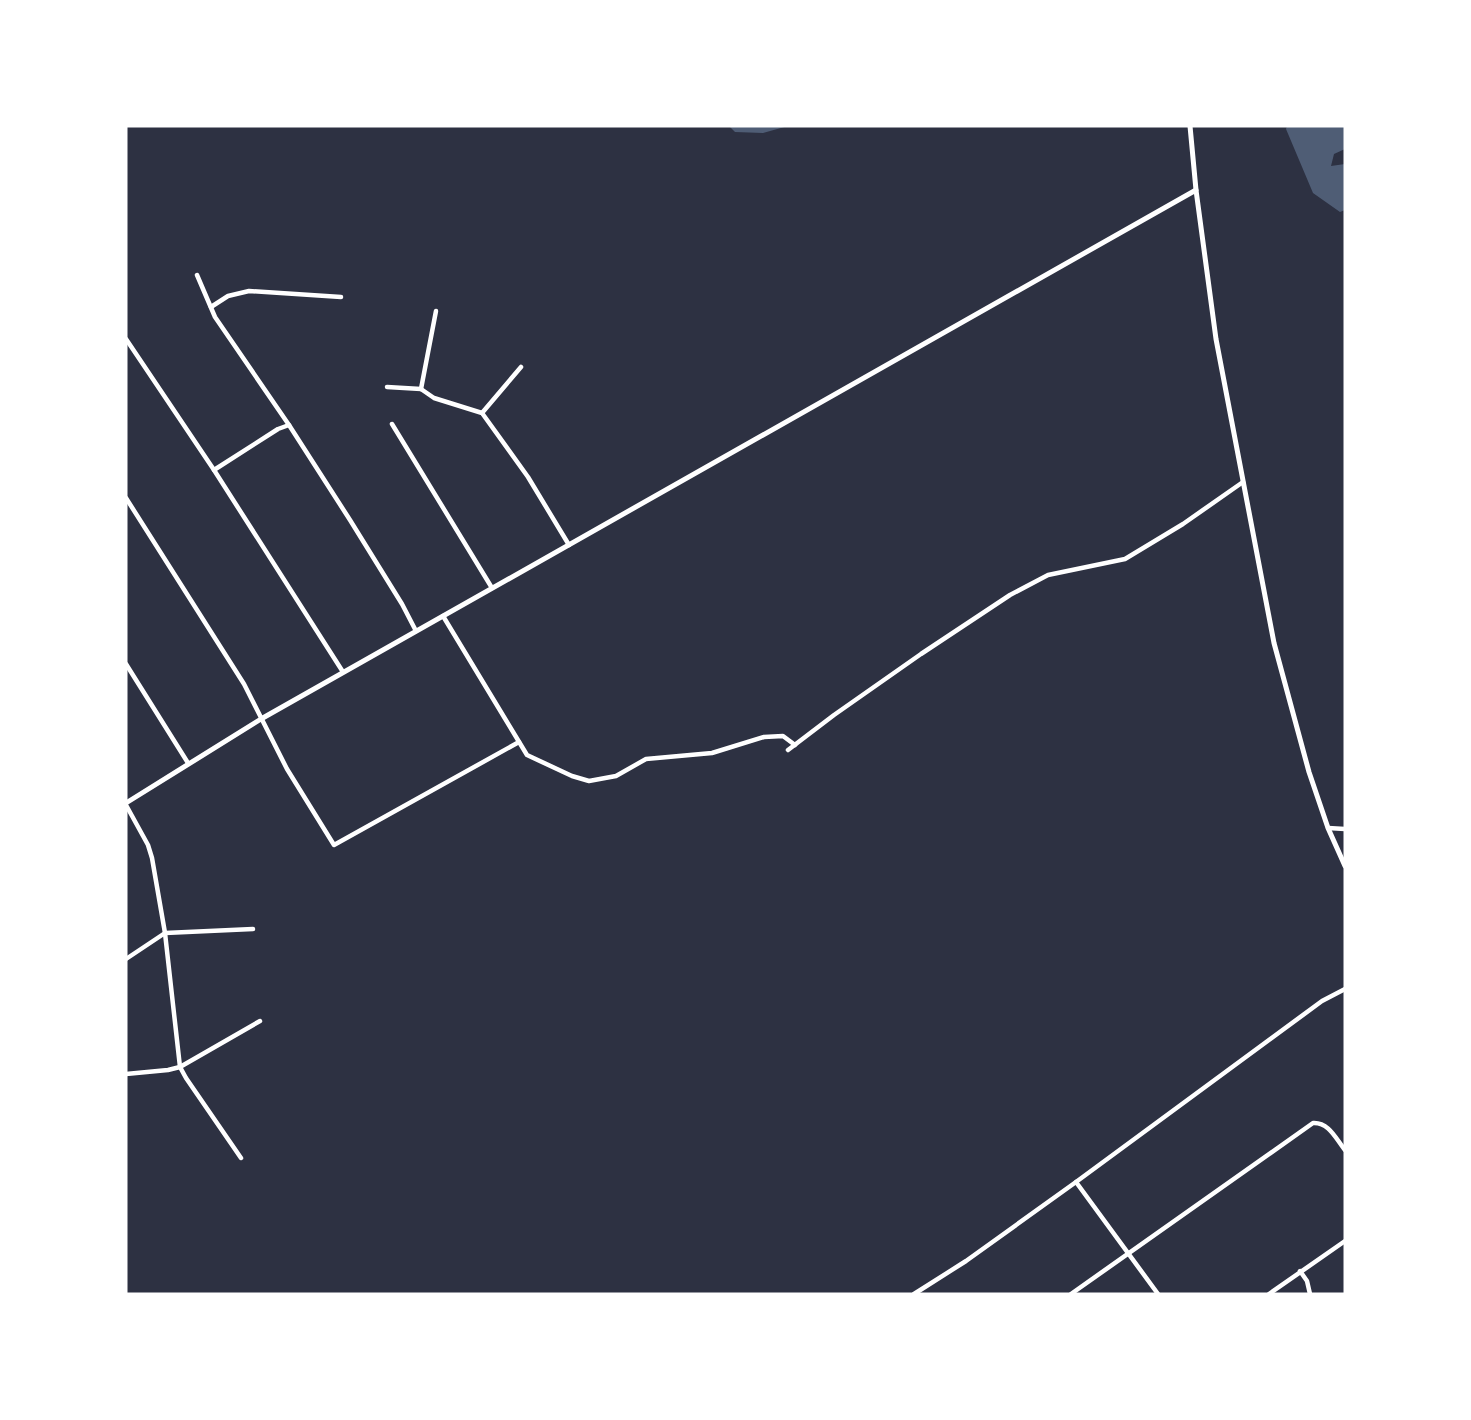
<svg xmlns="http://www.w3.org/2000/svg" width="1471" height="1420" viewBox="0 0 1471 1420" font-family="Spectral,serif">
<rect width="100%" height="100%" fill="#2d3142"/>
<g fill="#4f5d75">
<polygon points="729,126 788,126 763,133 735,132"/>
<polygon points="1287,126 1345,126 1345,149 1334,154 1331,166 1345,164 1345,210 1340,212 1313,193 1286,129"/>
</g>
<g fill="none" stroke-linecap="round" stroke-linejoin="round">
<g stroke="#fff" stroke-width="4.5">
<polyline points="197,275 215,317 289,425 350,520 402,604 416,631"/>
<polyline points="211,307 228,296 249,291 341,297"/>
<polyline points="126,339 214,470 343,672"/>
<polyline points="387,387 421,389"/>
<polyline points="421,389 434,398 482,413 528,477 569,545"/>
<polyline points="421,389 436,311"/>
<polyline points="482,413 521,367"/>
<polyline points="392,424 492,588"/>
<polyline points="214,470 278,429 289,425"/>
<polyline points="126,498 244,684 287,769 334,845 519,742"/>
<polyline points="443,616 527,755 572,776 589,781 616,776 646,759 712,753 764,737 783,736 795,745"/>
<polyline points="126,664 188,763"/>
<polyline points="788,750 834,715 921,654 1010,595 1048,575 1125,559 1183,524 1243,482"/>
<polyline points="126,805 148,845 152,858 165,933 180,1067 186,1078 241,1158"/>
<polyline points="1328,828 1345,829"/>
<polyline points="126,959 165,933 253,929"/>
<polyline points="126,1074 168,1070 180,1067 260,1021"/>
<polyline points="1076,1182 1158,1294"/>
<polyline points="1300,1271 1307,1281 1310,1294"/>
<polyline points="914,1294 966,1261 1076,1182 1322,1001 1345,989"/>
<path d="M1071,1294L1313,1123C1329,1122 1336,1139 1345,1150"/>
<polyline points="1269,1294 1345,1241"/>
</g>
<g stroke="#fff" stroke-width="5">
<polyline points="1190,126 1196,190 1216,339 1274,643 1309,772 1328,828 1345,866"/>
<polyline points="126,803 261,719 1196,190"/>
</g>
</g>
<rect width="1471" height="1420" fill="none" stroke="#ffffff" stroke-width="255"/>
</svg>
